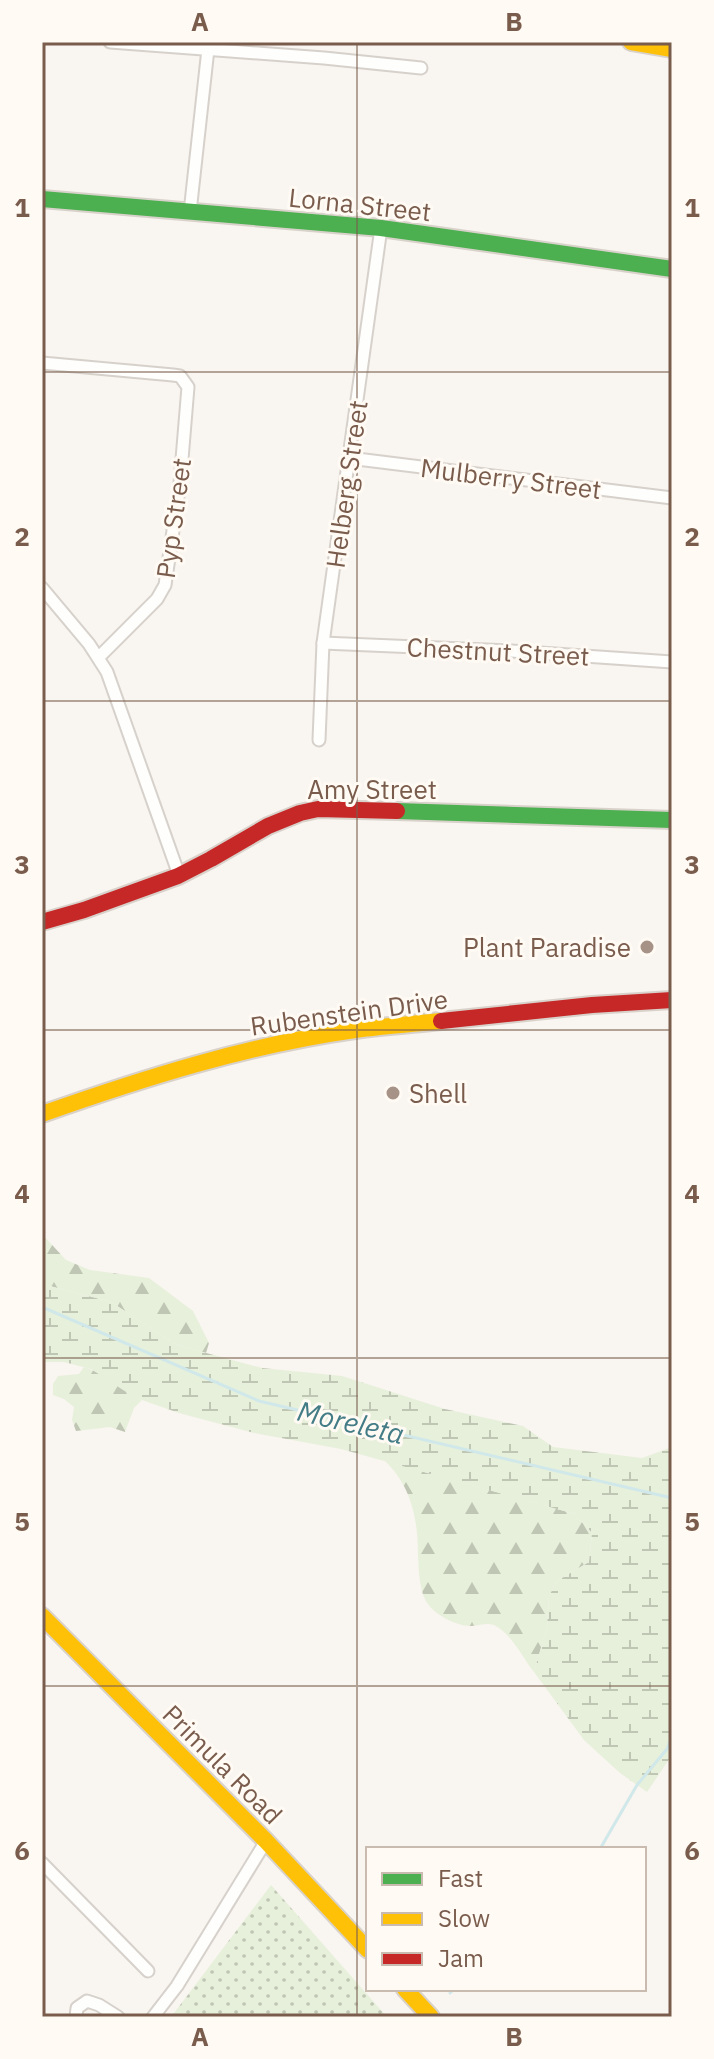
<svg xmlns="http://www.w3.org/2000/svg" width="714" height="2059" viewBox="0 0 714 2059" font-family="'IBM Plex Sans',sans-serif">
<defs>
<pattern id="forest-firs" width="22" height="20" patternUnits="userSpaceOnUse" patternTransform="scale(2)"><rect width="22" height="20" fill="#e7f0db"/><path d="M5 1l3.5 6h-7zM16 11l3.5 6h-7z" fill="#c0c6b4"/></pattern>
<pattern id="wetland-marsh" width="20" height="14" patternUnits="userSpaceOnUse" patternTransform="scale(2)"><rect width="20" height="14" fill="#e7f0db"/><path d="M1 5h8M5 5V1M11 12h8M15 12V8" fill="none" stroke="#c0c6b4"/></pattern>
<pattern id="park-dots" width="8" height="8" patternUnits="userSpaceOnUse" patternTransform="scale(2)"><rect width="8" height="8" fill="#e7f0db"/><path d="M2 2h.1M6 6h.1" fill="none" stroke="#c0c6b4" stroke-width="1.8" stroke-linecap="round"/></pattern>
</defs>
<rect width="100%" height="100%" fill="#f9f5f0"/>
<g fill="url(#forest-firs)">
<polygon points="42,1234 66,1260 90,1270 149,1278 193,1311 209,1343 206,1353 177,1345 111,1302 42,1284"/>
<path d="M84,1367C100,1371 125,1391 142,1400L134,1408L125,1432L110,1427L76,1431L72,1420L74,1407L64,1399L53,1395V1384L58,1376L79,1374Z"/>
<path d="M385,1461L575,1514L592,1533L589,1562L557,1581L549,1596L547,1627L534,1672C522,1657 512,1634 494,1625C486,1622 478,1626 470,1626C457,1626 435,1615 428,1604C419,1592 419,1570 418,1556C418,1520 412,1487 385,1461Z"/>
</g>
<polygon fill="url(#wetland-marsh)" points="42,1284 111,1302 177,1345 262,1368 342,1376 445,1409 523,1426 553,1447 642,1458 672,1447 672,1755 647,1792 620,1773 584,1740 534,1672 547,1627 549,1596 557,1581 589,1562 592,1533 575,1514 341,1449 254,1433 179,1413 142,1400 123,1390 91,1369 64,1362 42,1362"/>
<polygon fill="url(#park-dots)" points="271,1885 387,2017 171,2017"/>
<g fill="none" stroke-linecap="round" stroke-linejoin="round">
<g stroke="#d0e8ea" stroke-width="3">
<polyline points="42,1307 259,1401 672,1498"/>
<polyline points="600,1849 637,1785 667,1749 672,1736"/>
<polyline points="450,1993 454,1989"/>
</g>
<g stroke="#d7d1cb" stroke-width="15">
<g id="street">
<polyline points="110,42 324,58 421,68"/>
<polyline points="190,212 208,49"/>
<polyline points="42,363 173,375 180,376 188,387 180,483 165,585 157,599 99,657"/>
<polyline points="349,458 672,498"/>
<polyline points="42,588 89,644 107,672 179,875"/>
<polyline points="323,643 511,651 672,662"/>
<polyline points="319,740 323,643 381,228"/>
<polyline points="42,1863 148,1971"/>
<polyline points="76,2017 77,2008 87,2001 99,2005 118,2017"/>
<polyline points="153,2017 177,1986 266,1841"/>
</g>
</g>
<g stroke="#d9d2cb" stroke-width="20">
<g id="fast">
<polyline points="42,199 381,228 672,269"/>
<polyline points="397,811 672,820"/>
</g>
</g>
<g stroke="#d9d2cb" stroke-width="20">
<g id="slow">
<polyline points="631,42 672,49"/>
<path d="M42,1114C144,1078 248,1045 355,1030C384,1026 412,1024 441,1021"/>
<polyline points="42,1616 266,1841 368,1950"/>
<polyline points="405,1989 431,2017"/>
</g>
</g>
<g stroke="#d9d2cb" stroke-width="20">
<g id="jam">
<polyline points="42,922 84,910 178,876 211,859 268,826 300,813 318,809 397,811"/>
<polyline points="441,1021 592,1005 672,1000"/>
</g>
</g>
<use href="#street" stroke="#fefefd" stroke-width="11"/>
<use href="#fast" stroke="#4caf50" stroke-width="16"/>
<use href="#slow" stroke="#ffc107" stroke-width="16"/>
<use href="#jam" stroke="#c62828" stroke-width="16"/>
</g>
<path fill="none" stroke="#7a5c4d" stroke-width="2" stroke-opacity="0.55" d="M357,42V2017M42,372H672M42,701H672M42,1030H672M42,1358H672M42,1686H672"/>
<g fill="#a69286" stroke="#fffaf3" stroke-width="3">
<circle cx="647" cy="947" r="8"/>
<circle cx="393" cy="1093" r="8"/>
</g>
<g text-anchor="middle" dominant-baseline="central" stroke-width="6" stroke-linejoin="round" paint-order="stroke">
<g font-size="26" fill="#7a5c4d" stroke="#fffaf3">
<text transform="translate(360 204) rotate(6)">Lorna Street</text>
<text transform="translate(511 478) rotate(7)">Mulberry Street</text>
<text transform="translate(346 484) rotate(-82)">Helberg Street</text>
<text transform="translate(173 518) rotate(-82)">Pyp Street</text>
<text transform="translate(498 651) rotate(3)">Chestnut Street</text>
<text x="372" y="789">Amy Street</text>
<text transform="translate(349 1012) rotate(-8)">Rubenstein Drive</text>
<text transform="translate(223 1764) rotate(45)">Primula Road</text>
</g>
<g font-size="26" fill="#7a5c4d" stroke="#fffaf3" text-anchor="end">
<text x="631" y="947">Plant Paradise</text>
<text x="409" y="1093" text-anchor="start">Shell</text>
</g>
<g font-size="28" font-style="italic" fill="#437c86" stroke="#fffaf3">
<text transform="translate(351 1422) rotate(13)">Moreleta</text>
</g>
</g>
<rect width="714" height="2059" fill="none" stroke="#fffaf3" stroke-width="88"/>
<rect x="366" y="1847" width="280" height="144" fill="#fffaf3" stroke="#cabbb1" stroke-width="2"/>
<rect x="382" y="1873" width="40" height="12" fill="#4caf50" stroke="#cabbb1" stroke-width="2"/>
<text x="438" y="1887" font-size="24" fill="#7a5c4d">Fast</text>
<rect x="382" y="1913" width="40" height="12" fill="#ffc107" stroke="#cabbb1" stroke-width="2"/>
<text x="438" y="1927" font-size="24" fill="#7a5c4d">Slow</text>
<rect x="382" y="1953" width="40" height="12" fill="#c62828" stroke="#cabbb1" stroke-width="2"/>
<text x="438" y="1967" font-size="24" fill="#7a5c4d">Jam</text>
<rect x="44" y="44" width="626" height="1971" fill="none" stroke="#7a5c4d" stroke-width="3"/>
<g font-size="26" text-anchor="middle" font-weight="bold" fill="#7a5c4d">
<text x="200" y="31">A</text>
<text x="514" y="31">B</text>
<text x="22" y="217">1</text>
<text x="692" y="217">1</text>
<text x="22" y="546">2</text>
<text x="692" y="546">2</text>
<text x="22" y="874">3</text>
<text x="692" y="874">3</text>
<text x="22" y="1203">4</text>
<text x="692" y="1203">4</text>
<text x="22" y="1531">5</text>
<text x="692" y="1531">5</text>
<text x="22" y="1860">6</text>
<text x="692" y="1860">6</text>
<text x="200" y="2046">A</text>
<text x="514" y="2046">B</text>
</g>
</svg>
